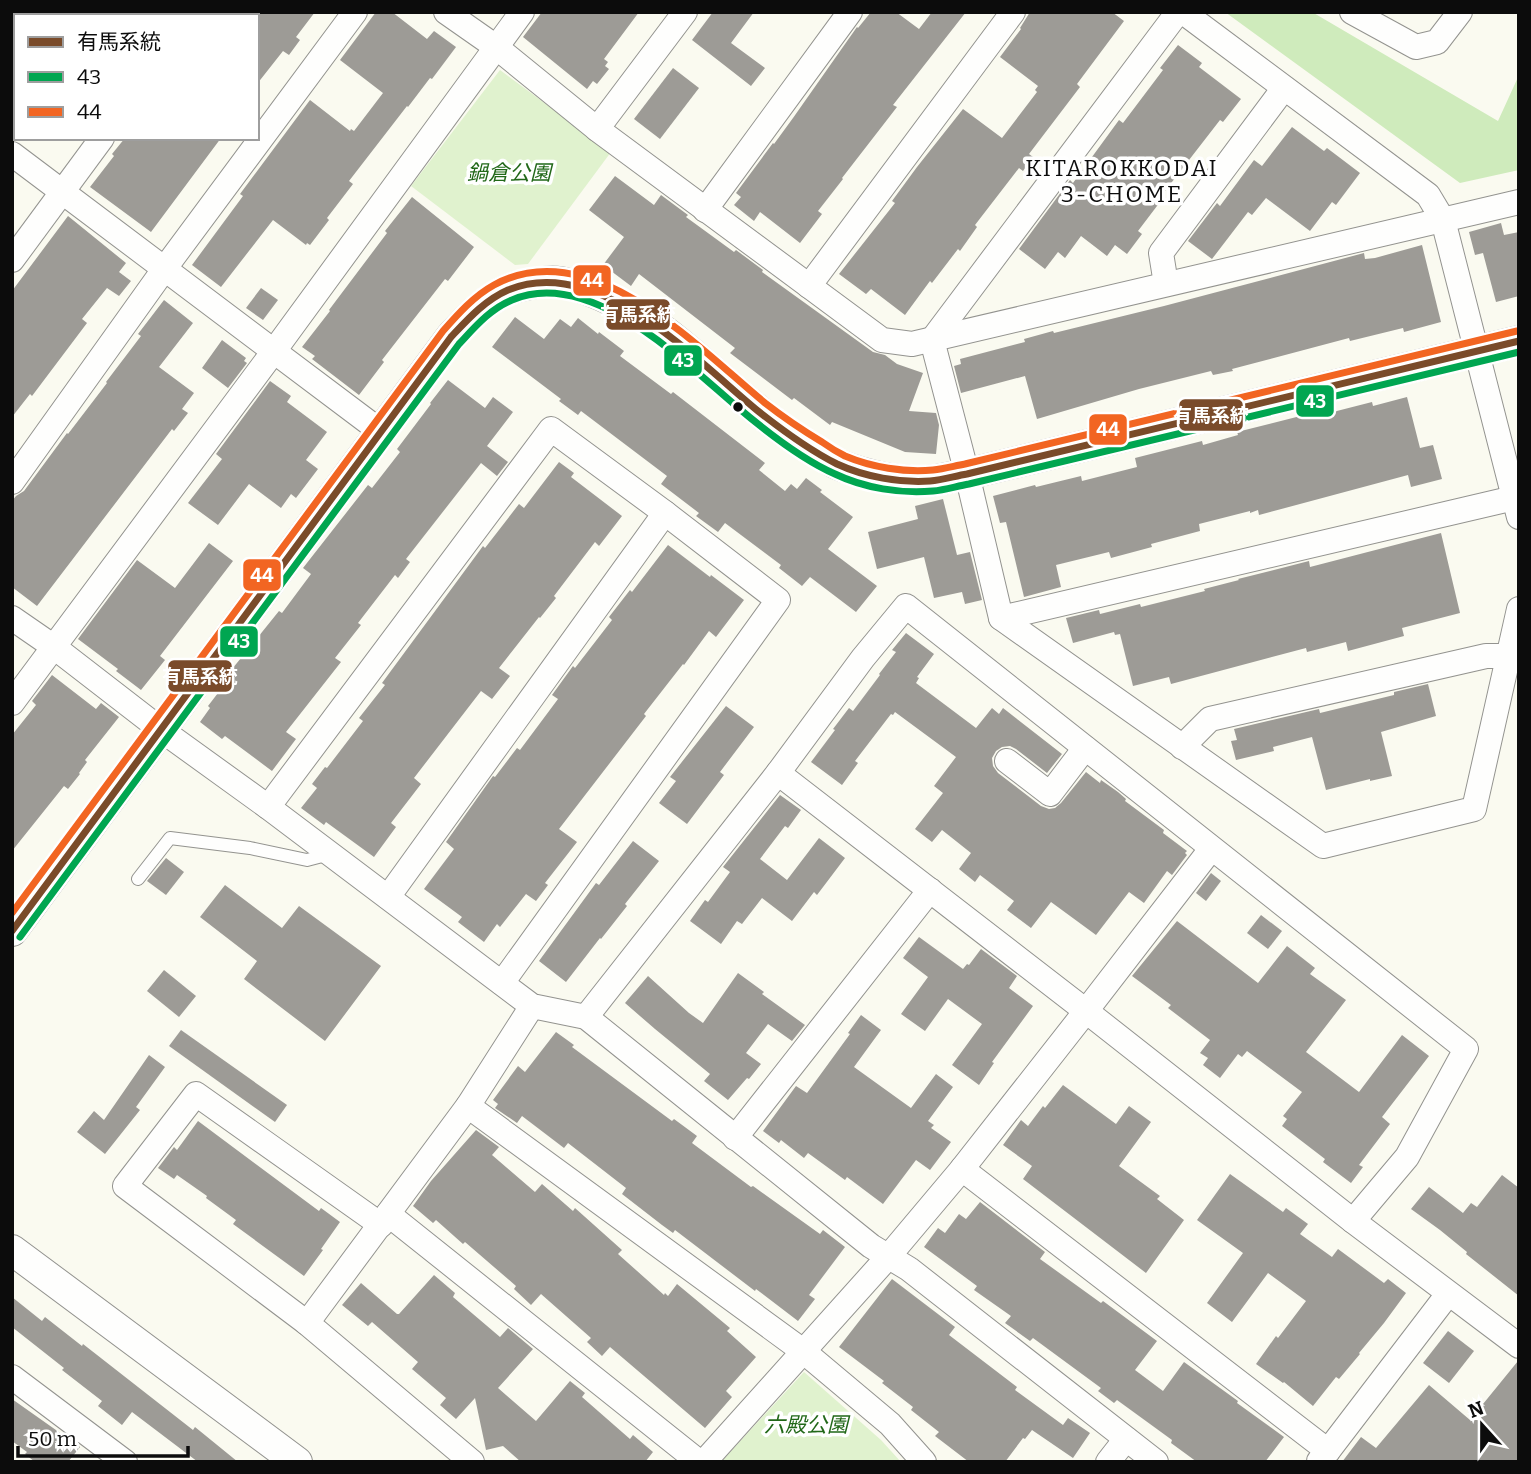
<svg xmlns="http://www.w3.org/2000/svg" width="1531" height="1474" viewBox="0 0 1531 1474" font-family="Bitter,'Noto Sans JP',serif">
<rect width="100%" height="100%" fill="#fafaf0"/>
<g fill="#e0f2ce">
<polygon points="500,70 611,152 528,264 515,265 411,186"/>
<polygon points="804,1372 881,1440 901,1462 721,1462"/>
</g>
<polygon fill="#cfebbc" points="1225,12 1312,12 1498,121 1519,75 1519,170 1460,183"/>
<g fill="#9d9b96">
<polygon points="257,12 315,12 296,37 300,40 289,55 283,51 257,84"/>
<polygon points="376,12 392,12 427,39 434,31 456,47 432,79 430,78 408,107 407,106 349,181 353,184 327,218 329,220 310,245 307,243 306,245 273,220 221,287 192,265 243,196 240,194 310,100 350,131 351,129 354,131 383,93 340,60"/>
<polygon points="542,12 639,12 604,59 608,62 605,66 609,69 597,84 593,81 587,89 523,37"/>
<polygon points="713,12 754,12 731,43 765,68 751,86 692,40"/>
<polygon points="871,12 896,12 919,29 932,12 966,12 893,105 897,107 842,178 843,179 818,211 822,214 800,243 760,212 754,221 734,205 741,197 736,193 773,143 774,144 793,118 857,27 858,28"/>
<polygon points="1030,12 1112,12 1124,21 1077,84 1080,87 1029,154 1033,157 1023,171 1019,168 975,225 977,227 960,251 958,249 932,283 930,281 905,315 871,289 866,294 839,274 895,203 892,201 917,167 963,109 1002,138 1037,92 1035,90 1038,86 1000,57 1021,29 1020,28"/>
<polygon points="1178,45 1202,63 1199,67 1241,99 1223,122 1220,120 1158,200 1160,202 1138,231 1142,234 1127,254 1115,245 1107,256 1081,236 1065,258 1058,252 1045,269 1019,249 1070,180 1073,183 1119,120 1123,123 1163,70 1160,68"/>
<polygon points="673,68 699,88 660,139 634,119"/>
<polygon points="1292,127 1324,151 1327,148 1360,173 1336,205 1332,202 1310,231 1266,198 1252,215 1248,212 1212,259 1188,241 1217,203 1220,206 1254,160 1262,166"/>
<polygon points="125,138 221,138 151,232 90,187 114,156 112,154"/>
<polygon points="615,176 654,205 661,195 688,215 686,217 734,252 736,250 763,270 762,272 873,352 885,355 897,364 923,373 909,411 936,413 939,425 936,454 905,452 832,422 830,425 794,398 792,400 730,353 735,348 639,274 631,286 603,265 624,237 589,210"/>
<polygon points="412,197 474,247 448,281 445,279 382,360 384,362 359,395 312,359 315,356 302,347 330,311 329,310 387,233 385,231"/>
<polygon points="68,216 126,263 119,272 131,281 119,296 107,288 82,319 87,323 32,396 30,394 12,417 12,291"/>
<polygon points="1501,223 1504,235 1519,232 1519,296 1496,302 1483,253 1475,255 1469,232"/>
<polygon points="1422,245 1441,322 1404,332 1403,328 1350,341 1349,338 1232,369 1233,371 1213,375 1211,371 1139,389 1037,419 1025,376 961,393 954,366 961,364 960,359 1025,342 1024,339 1053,331 1054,333 1164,306 1364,253 1365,259 1375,258"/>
<polygon points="261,288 278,300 263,320 246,308"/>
<polygon points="164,300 193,323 159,367 194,393 182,409 188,413 174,431 172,429 37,606 12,587 12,501 16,496 24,491 67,433 68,434 107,383 106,382 141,336 138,334"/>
<polygon points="515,317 544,339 560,319 571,327 578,318 598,334 599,332 624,351 620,356 671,394 673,392 765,463 759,470 785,491 791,484 797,489 806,478 822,490 820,492 853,517 828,549 877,586 856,612 810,577 802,586 779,568 781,565 725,523 718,532 696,516 699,513 661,484 667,476 581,411 578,415 559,401 561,399 492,347"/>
<polygon points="222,340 246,358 244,361 247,363 228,388 202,368"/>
<polygon points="448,380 485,408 493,397 513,412 487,446 508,462 497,476 481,463 406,559 410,562 398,578 395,575 358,623 361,625 335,658 341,662 286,732 296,739 272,771 225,736 222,739 200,722 210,708 208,706 231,676 228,674 279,611 282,613 311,574 303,568 368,485 372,488 400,452 397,449 431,404 430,403"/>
<polygon points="270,381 291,396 287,402 327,432 306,460 318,469 296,498 291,494 281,508 249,484 218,525 188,503 222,459 216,454"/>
<polygon points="1407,397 1420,448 1433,445 1442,479 1411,487 1408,475 1259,515 1258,510 1250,513 1250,511 1199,524 1200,531 1151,544 1152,547 1111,558 1109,552 1056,565 1061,587 1024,597 1006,522 1000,523 993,496 1035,485 1036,487 1081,476 1082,481 1137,467 1135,458 1202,441 1203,445 1238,435 1237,432 1328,409 1329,413 1372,402 1373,406"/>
<polygon points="559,462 574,473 571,477 622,516 599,546 595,542 554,596 556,598 540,618 539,617 499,668 510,676 492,699 481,691 414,778 421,784 391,823 396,827 374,857 326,822 324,825 301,808 317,788 312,784 325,767 327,768 363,721 359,718 385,685 382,683 483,546 485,548 519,504 524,508"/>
<polygon points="943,499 957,555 970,552 982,600 965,604 962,592 934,598 924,557 877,569 868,532 918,519 915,506"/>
<polygon points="1441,533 1460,613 1402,628 1404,636 1348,651 1346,642 1307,652 1306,648 1171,684 1169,677 1133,686 1120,634 1115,635 1114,632 1073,643 1066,618 1099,610 1100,614 1140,604 1141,607 1205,591 1204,589 1239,580 1238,579 1309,561 1310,567"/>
<polygon points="209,543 233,561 160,656 165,660 141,690 116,671 118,669 78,639 137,560 175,588"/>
<polygon points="668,545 710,577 711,575 744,600 716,637 709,631 684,665 683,664 644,714 646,716 559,829 577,842 545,883 548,885 536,901 526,894 500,927 497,924 484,942 458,922 462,917 424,889 454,849 446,842 493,776 495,777 517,748 520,750 558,699 552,695 573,666 575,668 612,620 609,617 630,590 632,592"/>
<polygon points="906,633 934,654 917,677 919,678 916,683 976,728 992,708 999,714 1003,708 1062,754 1047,773 1016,749 1010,746 1002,747 996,751 992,758 993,766 998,773 1041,806 1049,809 1055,808 1061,803 1086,772 1100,783 1101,780 1118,792 1126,799 1125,801 1164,830 1163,833 1187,851 1185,853 1187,855 1172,875 1167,871 1144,903 1129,892 1096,935 1051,902 1031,928 1007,910 1014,901 980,875 975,882 959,869 971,853 942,830 932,842 915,829 943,793 934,786 956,757 895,712 893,715 891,714 855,761 858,763 842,785 811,762 835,730 833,729 849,708 853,711 880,675 879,674 896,652 892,650"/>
<polygon points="52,675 96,709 101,703 119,717 85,760 87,762 79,773 80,774 68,789 64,786 12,851 12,735 36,705 32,701"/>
<polygon points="1428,684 1436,716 1381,732 1392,776 1370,781 1370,779 1326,790 1312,737 1273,747 1274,751 1236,760 1231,741 1237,740 1234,729 1319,709 1320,713 1394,695 1394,692"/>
<polygon points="726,706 754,727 720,772 724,775 687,824 659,803 676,781 670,777"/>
<polygon points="780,795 801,810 788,828 785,826 760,859 787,880 819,838 845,858 817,895 814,892 792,921 762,898 742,924 737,921 721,944 690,921 705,900 708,902 730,872 723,867"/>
<polygon points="633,841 659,861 625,904 627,906 601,939 600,938 566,982 539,961 596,883 599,885"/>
<polygon points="166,858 184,872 166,895 147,881"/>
<polygon points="1211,873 1221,881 1206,901 1196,893"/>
<polygon points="225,885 282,928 299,906 381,966 325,1041 244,979 257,961 200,917"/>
<polygon points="1261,915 1282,931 1268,949 1247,933"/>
<polygon points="1177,921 1258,983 1287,946 1315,968 1310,974 1346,1000 1306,1052 1359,1092 1402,1035 1429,1056 1382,1117 1390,1124 1359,1165 1363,1167 1351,1183 1323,1162 1325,1159 1282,1126 1287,1119 1283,1116 1302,1092 1247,1051 1242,1057 1238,1054 1220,1078 1203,1065 1208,1058 1200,1053 1210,1040 1168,1008 1171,1005 1132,976"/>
<polygon points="919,937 963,969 967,964 969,965 981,949 1017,976 1009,988 1033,1006 992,1062 994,1063 979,1085 952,1065 982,1024 948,999 925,1031 901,1014 928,977 903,958"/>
<polygon points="164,970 196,996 179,1017 147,991"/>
<polygon points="738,973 764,992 762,994 805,1025 792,1041 768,1024 746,1053 761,1064 749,1079 747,1078 728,1100 704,1081 710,1074 655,1029 625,1003 648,976 689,1013 703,1023"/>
<polygon points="861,1015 881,1030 854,1067 911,1108 936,1074 953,1087 928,1121 934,1125 931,1128 951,1142 930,1170 916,1160 883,1204 847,1177 845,1180 808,1153 804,1158 781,1140 779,1143 763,1131 796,1086 807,1093 850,1034 848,1033"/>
<polygon points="181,1030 287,1105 275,1122 169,1046"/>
<polygon points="556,1032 574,1045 572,1047 672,1121 674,1119 697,1136 692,1143 751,1187 753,1186 820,1234 823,1230 845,1247 809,1295 815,1299 798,1321 756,1289 755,1291 675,1230 673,1233 662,1225 622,1194 626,1188 568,1143 564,1148 522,1116 517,1123 495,1108 498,1104 493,1100 518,1066 525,1072"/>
<polygon points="149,1055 165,1067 136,1107 140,1110 105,1154 77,1132 94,1111 104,1120"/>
<polygon points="1063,1085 1116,1124 1129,1106 1151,1122 1119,1166 1160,1196 1157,1199 1184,1220 1146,1273 1023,1179 1032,1166 1003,1145 1021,1120 1028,1126 1043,1106 1045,1108"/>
<polygon points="198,1121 319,1211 321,1208 340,1222 321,1249 323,1250 304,1276 233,1224 236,1220 206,1198 207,1196 177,1175 174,1179 158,1168 174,1147 177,1150"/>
<polygon points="476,1130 499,1147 492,1155 535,1192 542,1184 573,1211 575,1208 622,1250 618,1254 664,1295 665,1293 668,1296 677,1284 730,1328 727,1331 756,1357 726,1391 732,1397 705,1428 610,1347 602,1356 587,1342 591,1338 541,1294 531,1305 514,1289 516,1286 465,1242 463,1244 436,1220 433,1223 413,1206 431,1181"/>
<polygon points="1230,1174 1283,1212 1286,1208 1308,1224 1300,1234 1332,1257 1338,1249 1384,1283 1388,1279 1406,1293 1384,1323 1359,1353 1360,1354 1339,1379 1336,1377 1313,1406 1284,1382 1283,1383 1256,1364 1276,1336 1278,1338 1306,1301 1268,1273 1232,1322 1207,1303 1243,1253 1197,1220"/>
<polygon points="1502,1175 1519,1188 1519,1296 1466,1254 1467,1252 1440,1230 1411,1209 1429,1187 1463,1213 1471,1203 1477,1207"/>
<polygon points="980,1202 1045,1252 1040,1259 1101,1303 1103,1301 1157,1341 1135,1370 1163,1391 1184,1362 1238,1401 1237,1403 1284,1437 1265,1462 1197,1462 1171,1443 1172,1440 1117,1400 1114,1403 1098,1391 1101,1388 1033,1338 1030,1341 1005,1323 1011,1316 974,1290 977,1286 924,1247 938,1228 945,1233 959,1214 966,1219"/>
<polygon points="434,1275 455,1293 453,1297 500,1337 508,1328 533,1349 498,1388 536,1421 570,1381 585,1393 582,1397 630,1439 633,1435 653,1452 645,1462 521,1462 503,1446 486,1450 475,1398 456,1419 440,1405 446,1398 412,1369 418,1362 372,1322 368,1326 342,1305 361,1283 397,1314 399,1314"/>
<polygon points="892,1279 955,1327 949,1335 1017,1387 1015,1390 1063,1425 1068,1418 1090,1433 1073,1458 1032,1430 1025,1439 1023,1438 1005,1462 969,1462 935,1436 939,1432 911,1410 913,1407 882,1383 884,1381 839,1347"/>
<polygon points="12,1297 42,1321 45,1317 82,1346 83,1344 193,1430 195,1427 238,1462 198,1462 132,1412 122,1425 98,1406 102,1401 62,1370 64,1368 12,1327"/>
<polygon points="1448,1331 1474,1351 1449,1383 1423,1363"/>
<polygon points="1518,1361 1519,1462 1342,1462 1361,1437 1376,1448 1429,1385 1470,1420"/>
<polygon points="12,1399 80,1447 68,1462 35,1462 25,1454 27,1452 12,1441"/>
</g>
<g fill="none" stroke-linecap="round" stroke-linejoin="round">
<g stroke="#93938f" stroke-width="14">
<polyline id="service" points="138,879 170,838 250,848 307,860 330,854"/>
</g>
<g stroke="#93938f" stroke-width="26">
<g id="minor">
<polyline points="446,12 496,47 597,129 882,340 912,344 1519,202"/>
<polyline points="1183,12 1428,195 1443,220 1519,517"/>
<polyline points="1352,12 1416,47 1437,42 1460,12"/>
<polyline points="26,16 29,12"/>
<polyline points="191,16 194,12"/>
<polyline points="12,35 16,30"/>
<polyline points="597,129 685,12"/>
<polyline points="12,154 380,431"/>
<polyline points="705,210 850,12"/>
<polyline points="12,260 102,138"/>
<polyline points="1166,284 1161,253 1284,88"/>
<polyline points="809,286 1013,12"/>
<polyline points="932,340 967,474 1001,618 1323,846 1474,809 1519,609"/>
<polyline points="932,340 1178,12"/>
<polyline points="12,482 165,268 355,12"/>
<polyline points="12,618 54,647 160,729 268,807 532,1006 586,1017 871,1246 909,1269 1156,1462"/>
<polyline points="1001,618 1514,498"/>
<polyline points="12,703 274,351 522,12"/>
<polyline points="1182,747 1210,719 1486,656 1508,656"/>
<polyline points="1007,761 1050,794 1085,748"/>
<polyline points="778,773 1086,1011 1353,1221 1519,1346"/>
<polyline points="268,807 551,429 665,513 778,600 502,983"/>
<polyline points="388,897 665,513"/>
<polyline points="586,1017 778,773 863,658 906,606 1466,1049 1407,1157 1353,1221"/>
<polyline points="468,1106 803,1351 890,1424 924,1462"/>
<polyline points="735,1138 930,890"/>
<polyline points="962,1169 1328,1451"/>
<polyline points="388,1214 699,1462"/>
<polyline points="307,1323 125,1186 196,1094 381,1225"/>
<polyline points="12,1377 125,1462"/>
<polyline points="1319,1461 1328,1451 1448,1294"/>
<polyline points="472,1462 307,1323 468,1106 532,1006"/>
<polyline points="704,1462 888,1257 962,1169 1086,1011 1211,849"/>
<polyline points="1108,1462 1126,1439"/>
</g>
</g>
<g stroke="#93938f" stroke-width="32">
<g id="tertiary">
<path d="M12,931L451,337C468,319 484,300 508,290C520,285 546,280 560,282C593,288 643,314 669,335C719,374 763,422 819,453C827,458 834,463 842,466C867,476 899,482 926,481C939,481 954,476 967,474L1519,341"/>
<polyline points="12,1250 297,1462"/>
</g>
</g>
<use href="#service" stroke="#fefefd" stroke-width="12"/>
<use href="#minor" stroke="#fefefd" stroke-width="24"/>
<use href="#tertiary" stroke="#fefefd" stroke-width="30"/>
<g stroke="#fff" stroke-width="12">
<path id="bus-1" d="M12,931L451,337C468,319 485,300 508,290C597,253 696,360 758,411C782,430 809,450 837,464C865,477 900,483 930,481C943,480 955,476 967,474L1519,341"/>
</g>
<g stroke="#fff" stroke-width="12">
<path id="bus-2" d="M20,937L459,344C475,327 490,309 512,300C589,267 681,359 735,405C763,429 801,459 835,474C864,488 901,494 933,491C945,490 957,486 969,484L1519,352"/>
</g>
<g stroke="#fff" stroke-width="12">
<path id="bus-3" d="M12,913L443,331C458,314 474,296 494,285C591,232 697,347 765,403C783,417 802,430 822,442C829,447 837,452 845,456C871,467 905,473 933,470C944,469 954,466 965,464L1517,331"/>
</g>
<use href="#bus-1" stroke="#7a4b2a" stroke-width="7"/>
<use href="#bus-2" stroke="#00a651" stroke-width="7"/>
<use href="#bus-3" stroke="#f26522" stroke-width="7"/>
</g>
<circle fill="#0c0c0c" stroke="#fff" stroke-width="2.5" cx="738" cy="407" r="6"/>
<g text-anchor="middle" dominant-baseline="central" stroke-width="7" stroke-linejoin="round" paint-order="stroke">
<g font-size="21" font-style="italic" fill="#226819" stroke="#fff">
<text x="509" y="173">鍋倉公園</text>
<text x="806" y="1425">六殿公園</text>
</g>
<g font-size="23" letter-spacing="2" fill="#0c0c0c" stroke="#fff">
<text x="1122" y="168">KITAROKKODAI<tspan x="1122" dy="26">3-CHOME</tspan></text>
</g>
</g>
<g stroke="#fff" stroke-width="2.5">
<rect x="572" y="264" width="40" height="33" rx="7" fill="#f26522"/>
<rect x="605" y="298" width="66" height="33" rx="7" fill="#7a4b2a"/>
<rect x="663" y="344" width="40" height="33" rx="7" fill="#00a651"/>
<rect x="1295" y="384" width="40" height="34" rx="7" fill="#00a651"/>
<rect x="1178" y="398" width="66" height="34" rx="7" fill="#7a4b2a"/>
<rect x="1088" y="413" width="40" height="33" rx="7" fill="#f26522"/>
<rect x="242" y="558" width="40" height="34" rx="7" fill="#f26522"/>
<rect x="219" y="625" width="40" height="33" rx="7" fill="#00a651"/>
<rect x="167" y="659" width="66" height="34" rx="7" fill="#7a4b2a"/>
</g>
<g font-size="19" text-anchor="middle" font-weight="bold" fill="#fff">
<text x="592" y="287">44</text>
<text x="638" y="321">有馬系統</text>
<text x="683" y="367">43</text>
<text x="1315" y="408">43</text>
<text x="1211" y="422">有馬系統</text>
<text x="1108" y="436">44</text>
<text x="262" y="582">44</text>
<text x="239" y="648">43</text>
<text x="200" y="683">有馬系統</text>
</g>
<rect width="1531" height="1474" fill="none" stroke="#0c0c0c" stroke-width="28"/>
<rect x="14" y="14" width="245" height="126" fill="#ffffff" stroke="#9e9e9e" stroke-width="2"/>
<rect x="28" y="37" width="35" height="10" fill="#7a4b2a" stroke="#9e9e9e" stroke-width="2"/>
<text x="77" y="49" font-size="21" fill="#0c0c0c">有馬系統</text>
<rect x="28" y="72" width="35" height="10" fill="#00a651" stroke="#9e9e9e" stroke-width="2"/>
<text x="77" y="84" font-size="21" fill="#0c0c0c">43</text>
<rect x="28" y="107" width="35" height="10" fill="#f26522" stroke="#9e9e9e" stroke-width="2"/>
<text x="77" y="119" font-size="21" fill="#0c0c0c">44</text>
<g transform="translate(1482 1425) rotate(339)" stroke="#ffffff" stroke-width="5" paint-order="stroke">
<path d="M0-5L12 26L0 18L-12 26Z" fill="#0c0c0c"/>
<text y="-10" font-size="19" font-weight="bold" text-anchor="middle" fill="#0c0c0c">N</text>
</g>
<path d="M18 1446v10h170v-10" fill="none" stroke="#0c0c0c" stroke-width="3.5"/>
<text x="28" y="1446" font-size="21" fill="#0c0c0c" stroke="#ffffff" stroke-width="5" paint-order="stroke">50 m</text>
</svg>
